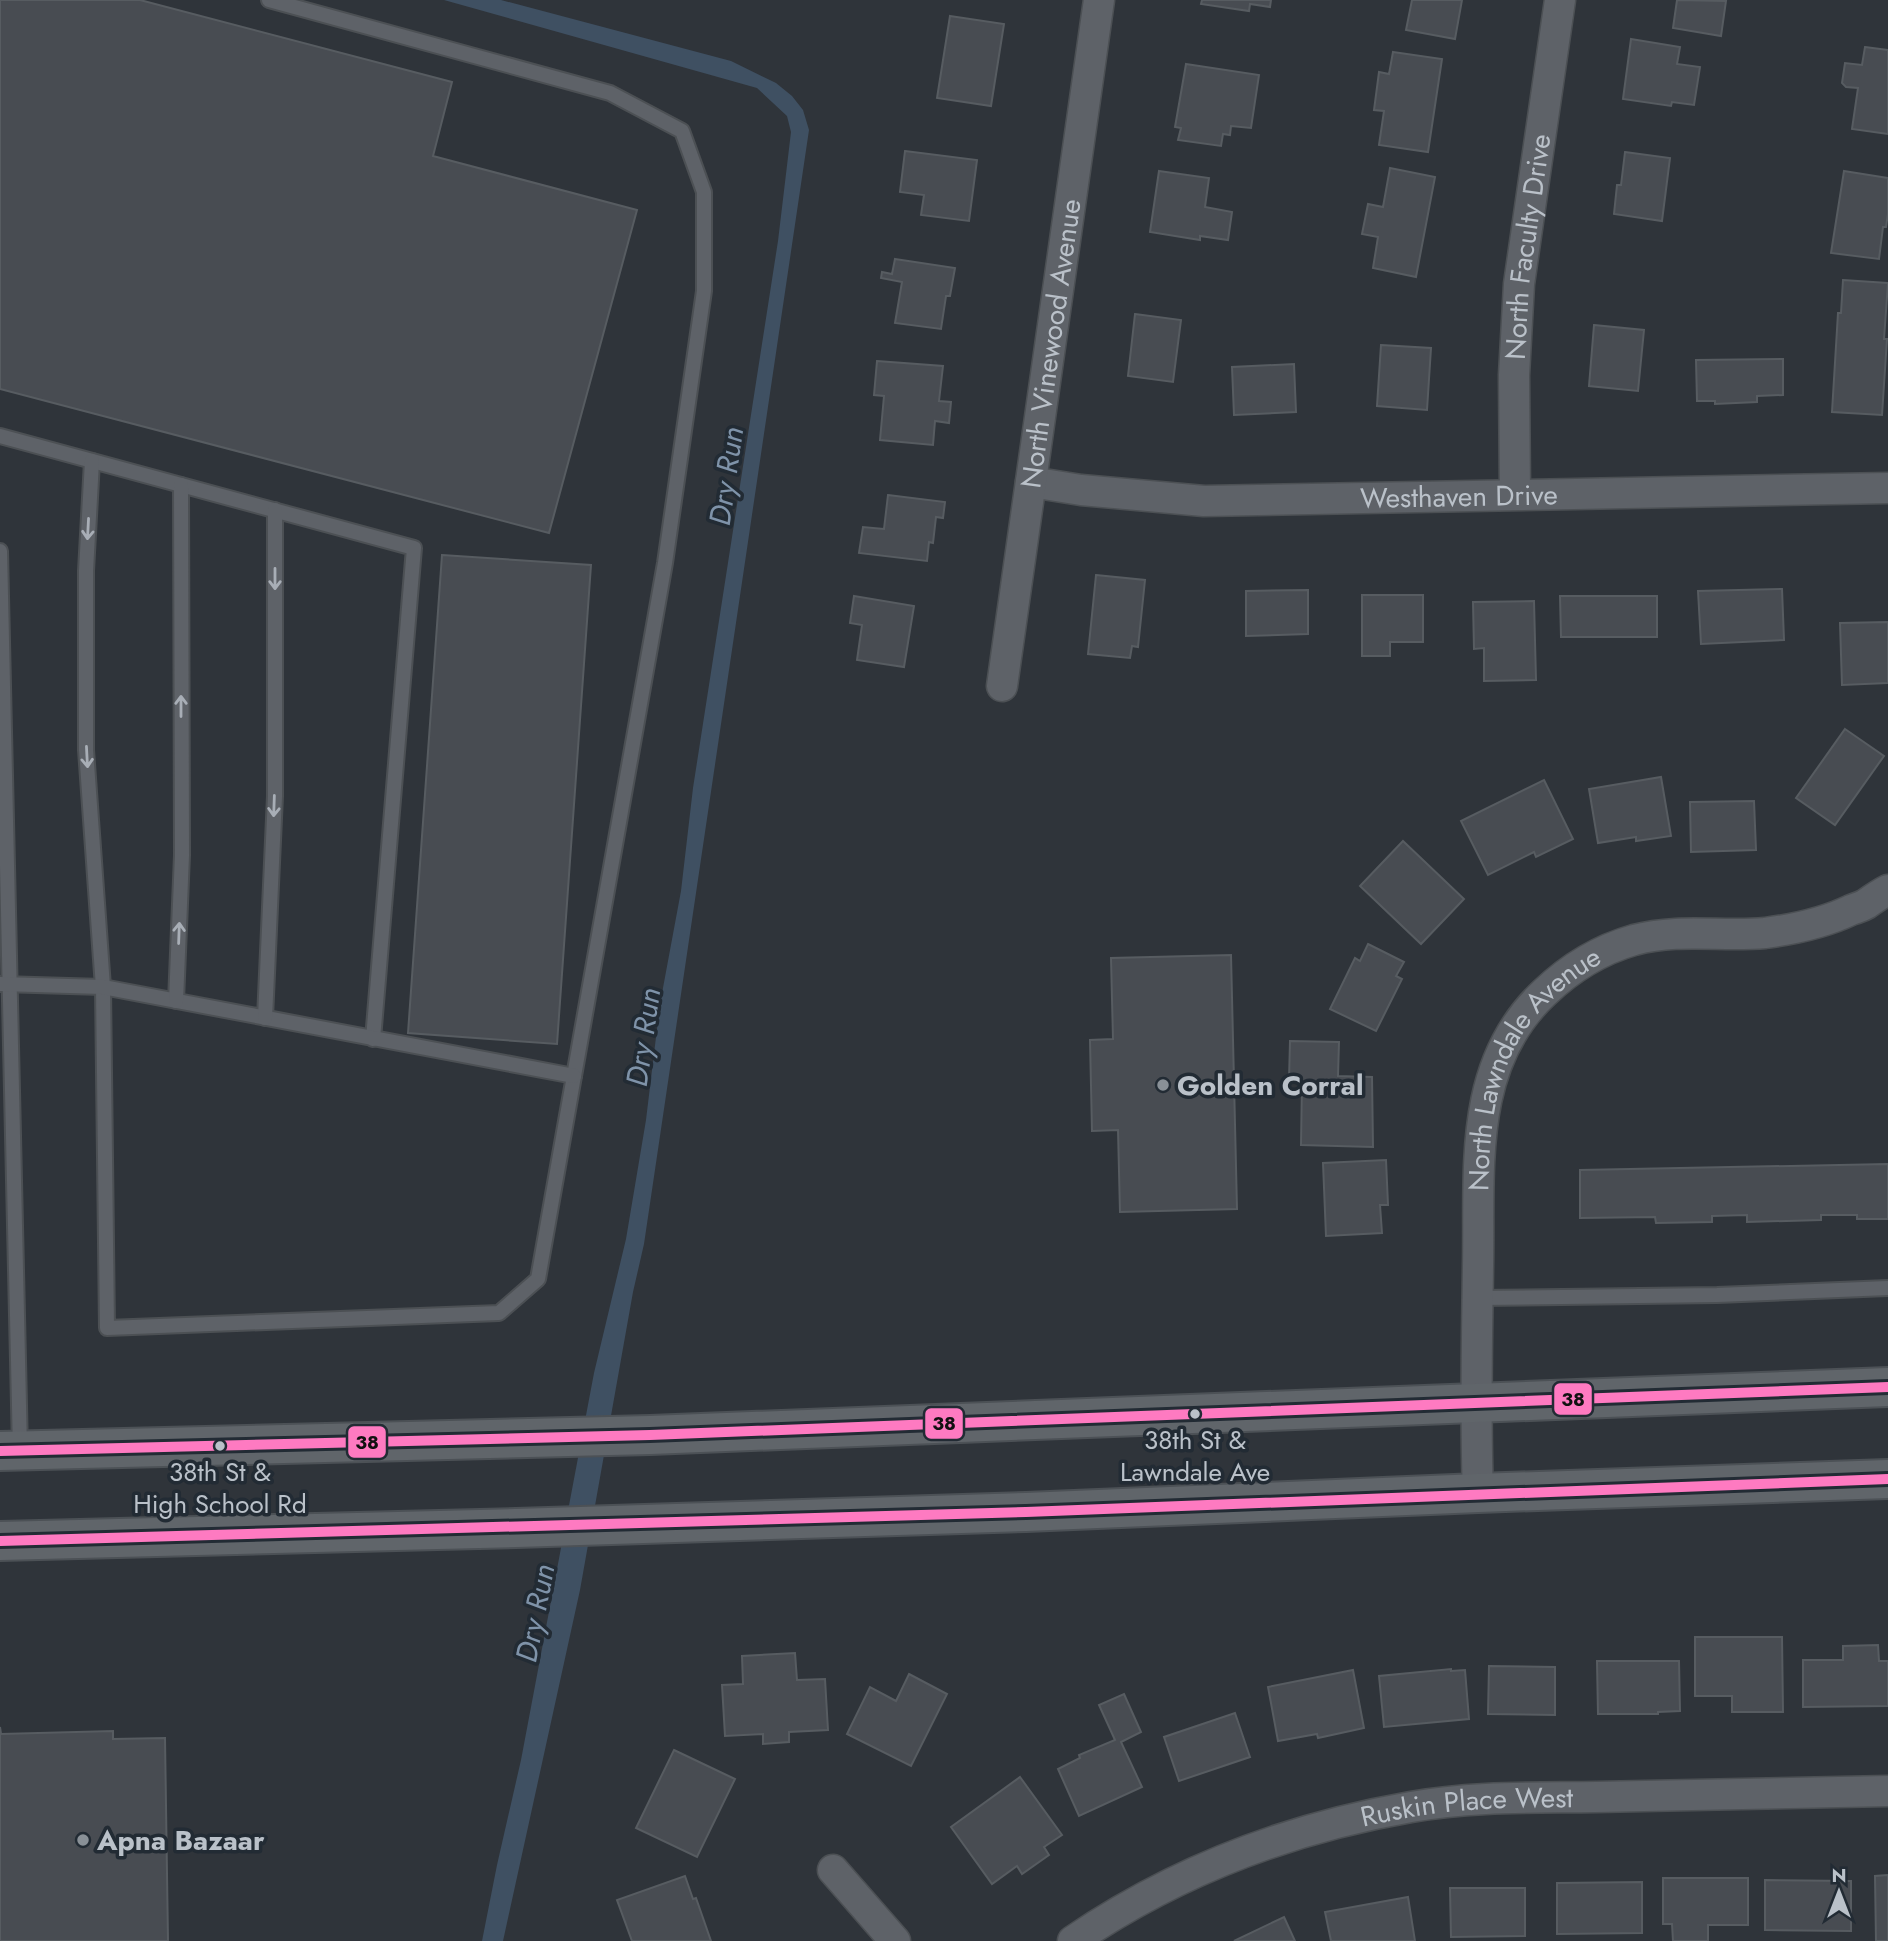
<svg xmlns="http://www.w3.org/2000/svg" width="1888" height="1941" viewBox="0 0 1888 1941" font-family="Jost,sans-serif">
<rect width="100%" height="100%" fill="#2f343a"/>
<polygon fill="#3f5062" points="444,0 501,0 731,61 776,83 792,96 803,110 809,130 644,1244 633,1292 580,1590 503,1941 482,1941 497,1865 521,1760 594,1373 626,1239 646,1120 660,1004 681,891 693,788 778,241 791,132 787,116 757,88"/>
<g fill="#484c52" stroke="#575c61" stroke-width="2">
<polygon points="0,0 140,0 452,82 433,156 637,210 549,533 0,389"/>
<polygon points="1202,0 1271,0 1270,7 1250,4 1249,11 1201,4"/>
<polygon points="1412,0 1462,0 1455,39 1406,30"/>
<polygon points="1677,0 1726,1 1721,36 1673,28"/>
<polygon points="950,16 1004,24 991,106 937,98"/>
<polygon points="1631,39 1680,47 1677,64 1700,67 1694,105 1672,102 1671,106 1623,99"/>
<polygon points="1865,47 1888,50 1888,134 1852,129 1858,88 1846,87 1842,83 1845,63 1862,65"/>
<polygon points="1393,52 1442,59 1428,152 1379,145 1384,111 1374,110 1379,72 1389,74"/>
<polygon points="1186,64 1259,75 1251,128 1231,126 1230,135 1223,134 1221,146 1178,140 1181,128 1175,127"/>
<polygon points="905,151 977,160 969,221 921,215 924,195 900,192"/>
<polygon points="1625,152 1670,158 1662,221 1614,214 1617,185 1621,185"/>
<polygon points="1390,168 1435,177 1416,277 1373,268 1378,237 1362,234 1368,204 1383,207"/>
<polygon points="1159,171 1209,178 1205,207 1232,212 1228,240 1200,236 1200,240 1150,232"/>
<polygon points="1844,171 1888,178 1888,214 1886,227 1883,227 1879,259 1831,253"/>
<polygon points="895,259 955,268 950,296 946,296 941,329 895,323 902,282 881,278 882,272 892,274"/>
<polygon points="1843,280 1888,283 1884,339 1887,339 1882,415 1832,412 1838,313 1841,313"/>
<polygon points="1135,314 1181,320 1173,382 1128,376"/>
<polygon points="1594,325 1644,330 1638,391 1589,386"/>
<polygon points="1381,345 1431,348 1427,410 1377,406"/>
<polygon points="1783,359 1783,395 1757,396 1757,402 1715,404 1715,401 1697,401 1696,360"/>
<polygon points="877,361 943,366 939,401 951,402 949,423 935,421 933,445 880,440 884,396 874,395"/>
<polygon points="1294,364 1296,412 1234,415 1232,367"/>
<polygon points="888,495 945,502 943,518 936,517 933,543 929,542 927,561 859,553 863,527 884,529"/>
<polygon points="442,555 591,565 557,1044 408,1033"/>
<polygon points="1096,575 1145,580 1138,647 1132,646 1130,658 1088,654"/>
<polygon points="1782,589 1784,640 1701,644 1698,591"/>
<polygon points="1308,590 1308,634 1246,636 1246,591"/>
<polygon points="1362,595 1423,595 1423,642 1390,642 1390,656 1362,656"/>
<polygon points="854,596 914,606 904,667 857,660 862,625 850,623"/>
<polygon points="1560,596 1657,596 1657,637 1561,637"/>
<polygon points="1534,601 1536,680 1484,681 1484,648 1474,649 1473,602"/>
<polygon points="1888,622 1888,683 1842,685 1840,623"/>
<polygon points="1845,729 1884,756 1835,825 1796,798"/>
<polygon points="1661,777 1671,836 1636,841 1636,837 1598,843 1589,789"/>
<polygon points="1544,780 1573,839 1536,857 1534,852 1488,875 1461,821"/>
<polygon points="1754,801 1756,850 1691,852 1690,802"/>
<polygon points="1403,841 1464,899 1421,944 1360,886"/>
<polygon points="1368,944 1404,962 1396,976 1402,979 1376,1031 1330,1009 1355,958 1360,961"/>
<polygon points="1231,955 1237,1209 1120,1212 1118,1130 1092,1131 1090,1040 1113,1039 1111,958"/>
<polygon points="1290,1041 1339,1042 1338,1076 1372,1077 1373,1147 1301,1145 1302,1081 1289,1080"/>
<polygon points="1386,1160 1388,1205 1380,1205 1382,1233 1326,1236 1323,1163"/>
<polygon points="1888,1164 1888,1219 1857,1219 1857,1215 1821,1215 1821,1220 1747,1222 1747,1215 1712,1216 1712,1222 1656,1223 1655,1217 1580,1218 1580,1170"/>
<polygon points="1695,1637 1782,1637 1783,1712 1732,1712 1732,1696 1695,1696"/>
<polygon points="1878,1645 1879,1661 1888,1661 1888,1706 1803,1707 1803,1660 1843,1660 1843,1646"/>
<polygon points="795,1653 797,1680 825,1679 828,1730 789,1732 789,1742 763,1744 763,1734 725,1736 722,1685 743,1684 742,1656"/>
<polygon points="1597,1661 1679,1661 1680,1711 1658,1712 1658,1714 1598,1714"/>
<polygon points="1489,1666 1555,1667 1555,1715 1488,1714"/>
<polygon points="1451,1669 1451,1671 1465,1670 1469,1719 1384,1727 1379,1676"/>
<polygon points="1353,1670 1364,1728 1318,1738 1317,1734 1278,1741 1268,1687"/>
<polygon points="909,1674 947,1694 911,1766 847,1734 870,1687 896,1701"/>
<polygon points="1124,1694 1141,1732 1121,1742 1142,1787 1079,1816 1058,1769 1080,1758 1079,1755 1115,1740 1099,1705"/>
<polygon points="1235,1713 1250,1757 1179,1781 1164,1737"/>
<polygon points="0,1727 1,1734 113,1731 113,1739 165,1738 168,1941 0,1941"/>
<polygon points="674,1750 735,1779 697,1857 636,1828"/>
<polygon points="1020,1777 1062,1835 1044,1847 1049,1855 1022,1874 1017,1866 992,1884 951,1827"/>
<polygon points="1888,1875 1888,1941 1876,1941 1875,1876"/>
<polygon points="685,1876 693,1899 696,1898 711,1941 632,1941 617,1900"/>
<polygon points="1663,1878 1748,1878 1748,1925 1708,1925 1708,1941 1673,1941 1672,1924 1663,1924"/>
<polygon points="1765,1880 1851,1881 1851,1931 1765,1930"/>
<polygon points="1642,1882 1642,1933 1557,1934 1557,1883"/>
<polygon points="1450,1888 1525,1888 1525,1936 1451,1937"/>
<polygon points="1408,1897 1415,1941 1331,1941 1325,1912"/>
<polygon points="1284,1917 1295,1941 1234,1941"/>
</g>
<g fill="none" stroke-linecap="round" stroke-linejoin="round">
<g stroke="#4c5054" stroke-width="18">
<g id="service">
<polyline points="0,436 414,548 373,1039"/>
<polyline points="92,461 86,571 86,750 103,987 107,1328 499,1313 538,1279 665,563 704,291 704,192 682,131 610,93 269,0"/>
<polyline points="0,551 20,1450"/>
<polyline points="1,984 103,987 574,1076"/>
<polyline points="176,1001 182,855 181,485"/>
<polyline points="265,1018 275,796 275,510"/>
<polyline points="1477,1298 1717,1295 1888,1288"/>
</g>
</g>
<g stroke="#4c5054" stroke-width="33">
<g id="minor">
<path id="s1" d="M1031,482L1081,490L1204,501L1888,488"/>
<path id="s2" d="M1515,494L1514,375L1519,284L1560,0"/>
<path id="s3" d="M1002,686L1099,0"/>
<path id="s4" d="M1478,1493C1475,1417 1477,1342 1478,1266C1480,1170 1467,1065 1544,993C1570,968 1599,950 1634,940C1680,928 1721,937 1765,933C1796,929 1824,923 1851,910C1856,908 1861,907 1866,904C1873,899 1880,894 1888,890"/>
<polyline points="833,1870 895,1941"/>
<path id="s5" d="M1073,1941C1174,1872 1290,1828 1411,1807C1472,1796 1534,1798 1596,1797C1693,1795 1791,1793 1888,1791"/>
</g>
</g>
<g stroke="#4c5156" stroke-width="42">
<g id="primary">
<polyline points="0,1451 650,1435 1888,1387"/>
<polyline points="0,1541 516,1528 1026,1512 1478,1493 1888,1479"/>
</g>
</g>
<use href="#service" stroke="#5e6268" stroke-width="14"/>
<use href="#minor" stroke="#5e6268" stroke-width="30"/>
<use href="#primary" stroke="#60656a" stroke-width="38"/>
<g stroke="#222b34" stroke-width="16">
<g id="bus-1">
<polyline points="0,1451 650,1435 1888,1387"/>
<polyline points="0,1541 1026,1512 1888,1479"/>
</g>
</g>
<use href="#bus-1" stroke="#fe7ac1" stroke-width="10"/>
</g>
<defs><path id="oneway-shaft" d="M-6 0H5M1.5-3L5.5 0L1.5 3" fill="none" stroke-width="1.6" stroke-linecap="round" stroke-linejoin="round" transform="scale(1.75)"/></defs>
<g stroke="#a8aeb6">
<use href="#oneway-shaft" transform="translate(88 529) rotate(93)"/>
<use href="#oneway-shaft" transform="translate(275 579) rotate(90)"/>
<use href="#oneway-shaft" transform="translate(181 706) rotate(-90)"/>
<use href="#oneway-shaft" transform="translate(87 757) rotate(87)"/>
<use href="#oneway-shaft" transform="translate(274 806) rotate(92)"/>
<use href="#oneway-shaft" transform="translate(179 933) rotate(-88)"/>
</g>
<g fill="#899097" stroke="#222b34" stroke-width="2.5">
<circle cx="1163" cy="1085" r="7"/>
<circle cx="83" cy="1840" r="7"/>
</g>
<g fill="#bac1c9" stroke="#222b34" stroke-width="2.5">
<circle cx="1195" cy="1414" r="6"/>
<circle cx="220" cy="1446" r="6"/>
</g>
<g text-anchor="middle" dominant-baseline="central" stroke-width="7" stroke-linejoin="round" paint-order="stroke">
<g font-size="26" fill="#bac1c9" stroke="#222b34">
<text x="1195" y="1440">38th St &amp;<tspan x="1195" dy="32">Lawndale Ave</tspan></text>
<text x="220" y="1472">38th St &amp;<tspan x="220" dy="32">High School Rd</tspan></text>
</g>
<g font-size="28" fill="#bac1c9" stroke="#222b34">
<text stroke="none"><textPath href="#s2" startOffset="248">North Faculty Drive</textPath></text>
<text stroke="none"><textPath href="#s3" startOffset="346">North Vinewood Avenue</textPath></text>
<text stroke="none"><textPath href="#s1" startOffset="429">Westhaven Drive</textPath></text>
<text stroke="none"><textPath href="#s4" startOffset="443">North Lawndale Avenue</textPath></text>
<text stroke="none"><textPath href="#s5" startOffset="422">Ruskin Place West</textPath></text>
</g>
<g font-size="28" font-weight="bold" fill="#bac1c9" stroke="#222b34" text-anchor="start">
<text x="1177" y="1085">Golden Corral</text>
<text x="97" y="1840">Apna Bazaar</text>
</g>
<g font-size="30" font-style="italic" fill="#7f93a9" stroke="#222b34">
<text transform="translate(726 476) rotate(-82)">Dry Run</text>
<text transform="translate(643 1037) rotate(-82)">Dry Run</text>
<text transform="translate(535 1613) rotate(-79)">Dry Run</text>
</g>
</g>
<g stroke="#222b34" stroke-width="2.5">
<rect x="1553" y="1382" width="40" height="34" rx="7" fill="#fe7ac1"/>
<rect x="924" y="1407" width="40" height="33" rx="7" fill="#fe7ac1"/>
<rect x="347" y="1425" width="40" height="34" rx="7" fill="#fe7ac1"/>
</g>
<g font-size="19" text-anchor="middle" font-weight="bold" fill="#111">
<text x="1573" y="1406">38</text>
<text x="944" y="1430">38</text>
<text x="367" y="1449">38</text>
</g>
<g transform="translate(1839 1892)" stroke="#222b34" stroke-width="5" paint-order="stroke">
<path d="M0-5L12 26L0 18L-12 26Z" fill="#bac1c9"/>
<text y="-10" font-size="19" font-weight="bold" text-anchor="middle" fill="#bac1c9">N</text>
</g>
</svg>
